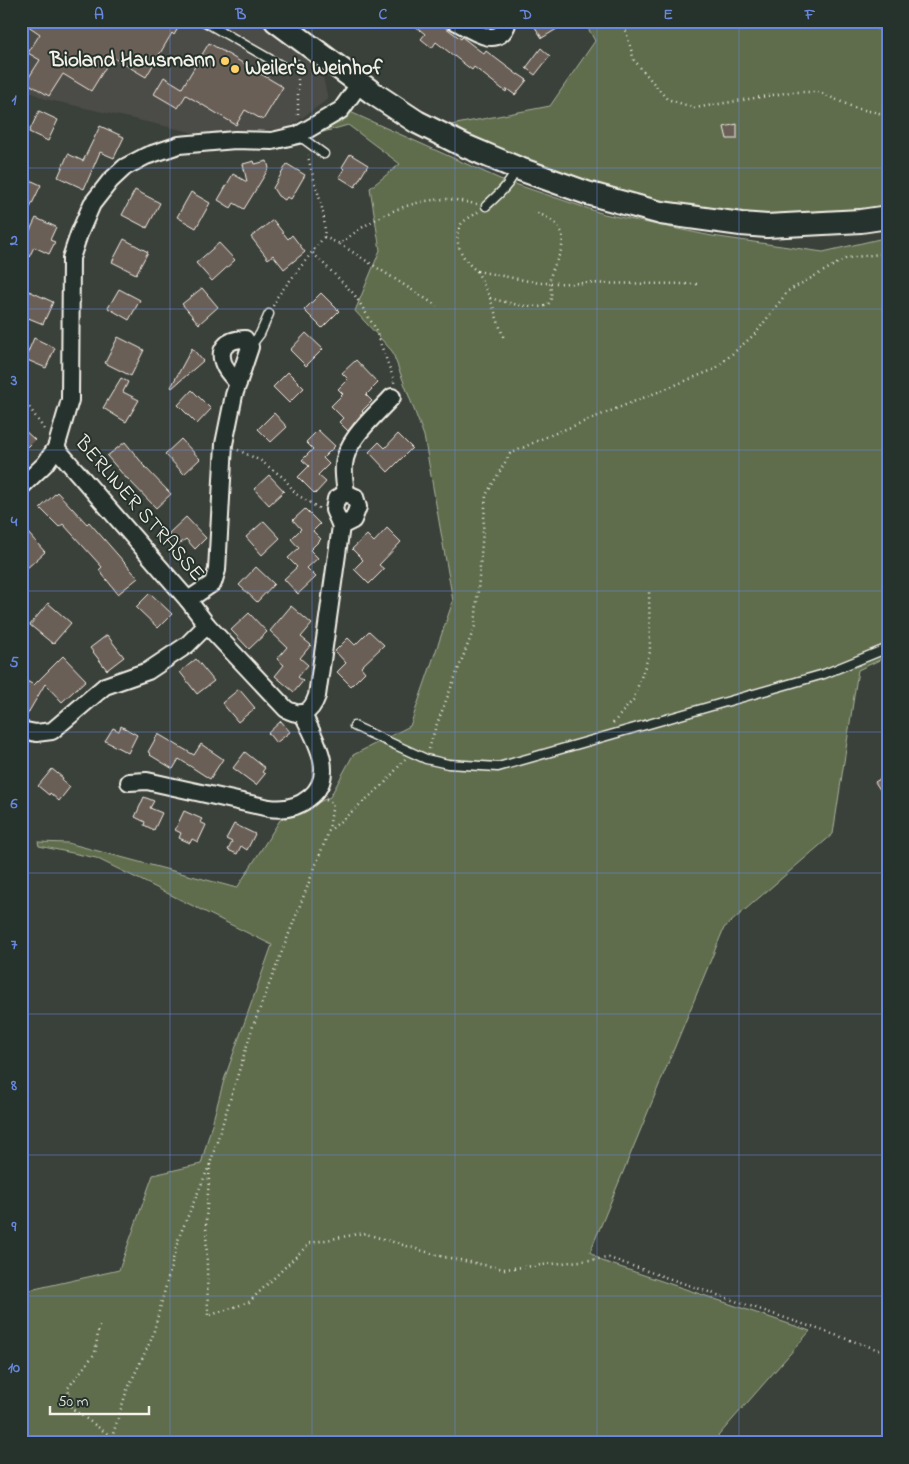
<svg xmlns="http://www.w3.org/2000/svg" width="909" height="1464" viewBox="0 0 909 1464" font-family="'Indie Flower',sans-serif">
<rect width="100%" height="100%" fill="#3a403a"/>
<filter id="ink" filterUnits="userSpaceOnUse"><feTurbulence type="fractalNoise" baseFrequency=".02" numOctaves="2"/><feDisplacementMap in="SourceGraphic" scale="10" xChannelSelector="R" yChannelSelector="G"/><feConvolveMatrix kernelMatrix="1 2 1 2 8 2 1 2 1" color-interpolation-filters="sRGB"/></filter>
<g filter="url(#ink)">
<polygon fill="#4b4c46" points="21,21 259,21 322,72 328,99 287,129 195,133 45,99 21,87"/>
<g fill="#5f6d4e" stroke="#aaaf9b">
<polygon points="584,21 888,21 888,207 841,216 736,217 647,201 523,162 451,125 550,106 595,41"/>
<polygon points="348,111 500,179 604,214 712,236 823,252 888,237 888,656 858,670 833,834 724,928 590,1252 602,1261 810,1331 712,1443 21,1443 21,1292 119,1270 153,1175 201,1164 224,1080 272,945 96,858 39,846 38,842 68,843 237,888 280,820 330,797 353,755 410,726 453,601 424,436 392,351 355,311 380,250 370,188 400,164 348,125 313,135"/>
</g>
<g fill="#6a5e57" stroke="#f4f1e8">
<polygon points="21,21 182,21 174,35 172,33 146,77 112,57 91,91 63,74 49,96 26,82 40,60 28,53 40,34"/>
<polygon points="409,21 437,21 461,39 462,37 484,54 486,51 518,75 518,74 527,80 515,95 507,89 506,92 474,67 472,70 436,42 432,48 421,39 425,34"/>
<polygon points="531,21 570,21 542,38"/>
<polygon points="209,43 283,87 263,120 245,110 236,125 186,95 178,108 154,94 164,77 182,88"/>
<polygon points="541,48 550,56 535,75 526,68"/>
<polygon points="39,111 58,120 48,141 29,132"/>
<polygon points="737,124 737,139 727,139 724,127"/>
<polygon points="100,126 124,137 114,158 100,152 84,189 58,177 68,154 83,161"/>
<polygon points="350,154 368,165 355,187 339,177 344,169 342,167"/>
<polygon points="254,161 255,164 267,161 269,168 244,209 234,203 231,208 218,200 233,174 247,182 243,164"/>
<polygon points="287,164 305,175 291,199 287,197 285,200 278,196 273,188"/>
<polygon points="21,176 41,185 30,208 21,204"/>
<polygon points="135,190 160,203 147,228 122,215"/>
<polygon points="191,192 210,203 196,228 177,217"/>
<polygon points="36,218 56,227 50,240 55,242 49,254 34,247 21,274 21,249"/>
<polygon points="273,220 288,239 292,235 305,252 284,269 273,255 268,259 251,237"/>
<polygon points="124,239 148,252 136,274 112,262"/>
<polygon points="219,243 235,260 212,281 196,263"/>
<polygon points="202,288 218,307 199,324 182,304"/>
<polygon points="119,289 140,300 129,320 108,308"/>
<polygon points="29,291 53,302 43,324 21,315 21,310"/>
<polygon points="321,293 339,311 322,328 304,310"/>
<polygon points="306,333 323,349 306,366 290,350"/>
<polygon points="118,337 144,350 131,376 105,363"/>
<polygon points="34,338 55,348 46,368 25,359"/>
<polygon points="192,348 203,361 172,388 171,387"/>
<polygon points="356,360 378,383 366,395 372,401 362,411 363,412 348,431 339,422 343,418 331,406 343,394 338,389 348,379 342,373"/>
<polygon points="288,372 304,388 289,403 273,387"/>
<polygon points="121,378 128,382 123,392 139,400 126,422 103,408"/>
<polygon points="192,390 211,409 197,424 178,405"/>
<polygon points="274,413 287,427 271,442 258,429"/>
<polygon points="21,427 35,440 21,454"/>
<polygon points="318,430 335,446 323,458 329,464 318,475 326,482 315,494 298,477 309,466 302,460 313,449 306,442"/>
<polygon points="398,434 412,448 388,472 369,452 379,442 385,448"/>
<polygon points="181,439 200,459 184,474 165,454"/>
<polygon points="125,442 143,464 142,464 171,494 156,508 127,478 126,478 107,456"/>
<polygon points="269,475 284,491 269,505 254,489"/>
<polygon points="57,492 87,524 89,522 138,578 118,594 99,570 102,567 63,524 59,527 40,508"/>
<polygon points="305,509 320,524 313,531 321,539 310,550 318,558 307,568 316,577 298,594 284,579 297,567 288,558 299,548 291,539 301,529 293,520"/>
<polygon points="186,517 206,538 195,549 186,539 178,545 168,534"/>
<polygon points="264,521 280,538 262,555 246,537"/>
<polygon points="387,528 401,542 379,565 384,569 369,584 354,569 363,560 352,549 367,535 374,542"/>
<polygon points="28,533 45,552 26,569 21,563 21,539"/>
<polygon points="256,567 274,584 257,602 239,585"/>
<polygon points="150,593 172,614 158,628 136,607"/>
<polygon points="48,603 71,623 53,644 30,625"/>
<polygon points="291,606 312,624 301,637 311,645 300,658 308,665 298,677 303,681 294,692 275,676 284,665 277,659 287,647 270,631"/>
<polygon points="249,613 267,632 249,649 231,630"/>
<polygon points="369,631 384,645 361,667 365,672 351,686 337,672 346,663 335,651 348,638 355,645"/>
<polygon points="107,635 124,657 107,670 90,648"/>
<polygon points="63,656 86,680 62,702 45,684 24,720 21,720 21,678 34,685"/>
<polygon points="196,659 214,681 197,694 180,672"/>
<polygon points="239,689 255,708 238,722 222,703"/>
<polygon points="281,721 290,732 276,743 268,733"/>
<polygon points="121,726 137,735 128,753 105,741 113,728 119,731"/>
<polygon points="158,734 194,755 201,744 223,759 210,779 179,759 173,769 150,755 151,754 148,752"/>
<polygon points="245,752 265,768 262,772 265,774 256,785 233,768"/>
<polygon points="52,769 63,778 62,780 70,787 59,801 50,793 49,795 38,786"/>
<polygon points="888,774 888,802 875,782"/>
<polygon points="144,797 154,801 150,808 162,813 154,830 144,825 145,822 135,817"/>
<polygon points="184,811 202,819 200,822 206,825 198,842 192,839 190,843 179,838 181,833 175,830"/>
<polygon points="234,824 255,834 247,850 241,846 237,854 228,850 232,842 226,839"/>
</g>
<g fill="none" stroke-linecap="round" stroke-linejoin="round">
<g stroke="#f4f1e8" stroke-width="11">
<g id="lane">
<polyline points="206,21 205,22 282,66"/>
<polyline points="298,135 324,154"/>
<path d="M486,206C498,195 510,185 516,169"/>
<polyline points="250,347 260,334 269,314"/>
<polyline points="354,726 426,759 448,764 498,767 824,674 888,648"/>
</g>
</g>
<g stroke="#f4f1e8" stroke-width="20">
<g id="street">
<path d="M455,21C471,30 500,52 508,21"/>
<path d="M238,384C234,378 228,373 225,367C216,349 227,339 245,339L250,347L234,395L224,444L217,570L213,583L188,600L56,448L70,400L71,258L79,234L92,204L110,181L125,167L146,156L179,145L235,140L272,141L298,135L341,110L360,83"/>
<polyline points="21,487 45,464 56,448"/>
<polyline points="341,526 334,510 336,499 346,493"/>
<path d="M188,600L207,625L286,709C302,718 311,713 317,696L341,526L353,520L358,507L355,497L346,493C345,484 343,474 344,465C346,439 375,416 392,397"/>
<polyline points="21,730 36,733 52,731 105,686 148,671 187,645 207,625"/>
<path d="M129,782L147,781L269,808C284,810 297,808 309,798C338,776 315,738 302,713"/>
</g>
</g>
<g stroke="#f4f1e8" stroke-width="26">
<polyline id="secondary" points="276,21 373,93 417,122 463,145 517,168 587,193 661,213 741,224 767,226 861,221 888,217"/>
</g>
<g stroke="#f4f1e8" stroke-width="2.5" stroke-dasharray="1 4" stroke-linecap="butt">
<polyline points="623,21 634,60 667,99 695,108 791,92 819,92 855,108 888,115"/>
<polyline points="853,21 888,32"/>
<polyline points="883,21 888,26"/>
<polyline points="298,59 298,119"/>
<path d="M478,212C473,216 463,220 460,226C452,242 464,262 477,271L539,283L699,284"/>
<path d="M324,237L340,244C370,219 407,200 446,199C456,199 467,203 477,204"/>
<polyline points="340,244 437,306"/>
<polyline points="313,253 354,294 374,326 394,380 394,384"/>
<polyline points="477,271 490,298 504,339"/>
<path d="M490,298C500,301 538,311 547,305C555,299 549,287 550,279C552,264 568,248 561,231C557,221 543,216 534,211"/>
<path d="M273,306L277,297L324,237C328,213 312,180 308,155"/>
<polyline points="21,395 46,432"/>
<polyline points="238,450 261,461 284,478 296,494 320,509"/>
<polyline points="613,723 633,700 650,652 649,589"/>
<polyline points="429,749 435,729 475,626 486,495 510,454 541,439 715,369 756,333 788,291 847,258 888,253"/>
<polyline points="326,800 333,803 329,830"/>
<polyline points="210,1164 206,1220 208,1316 249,1302 310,1243 363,1233 440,1256 504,1269 609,1258 888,1353"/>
<polyline points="99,1326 95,1353 68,1388 71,1408 112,1437"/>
<polyline points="113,1443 112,1437 127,1390 152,1338 179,1237 210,1164 253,1026 329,831 384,784 405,759"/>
</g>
<use href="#lane" stroke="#26332d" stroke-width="8"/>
<use href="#street" stroke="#26332d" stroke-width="16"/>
<use href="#secondary" stroke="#26332d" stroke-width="22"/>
</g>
</g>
<path fill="none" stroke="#6887de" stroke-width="1" stroke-opacity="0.55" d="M170,21V1443M312,21V1443M455,21V1443M597,21V1443M739,21V1443M21,168H888M21,309H888M21,450H888M21,591H888M21,732H888M21,873H888M21,1014H888M21,1155H888M21,1296H888"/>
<g fill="#ffd166" stroke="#26332d" stroke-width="2">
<circle cx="225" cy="61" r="5"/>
<circle cx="235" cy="69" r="5"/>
</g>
<g text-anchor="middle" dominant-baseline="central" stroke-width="4" stroke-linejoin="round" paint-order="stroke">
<g font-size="21" font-weight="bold" fill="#f4f1e8" stroke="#26332d" text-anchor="end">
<text x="215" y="61">Bioland Hausmann</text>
<text x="245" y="69" text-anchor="start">Weiler's Weinhof</text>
</g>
<g font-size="21" fill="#f4f1e8" stroke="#26332d">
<text transform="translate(139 509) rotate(49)">BERLINER STRASSE</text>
</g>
</g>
<rect width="909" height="1464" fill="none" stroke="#26332d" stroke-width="55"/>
<path d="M50 1406v8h99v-8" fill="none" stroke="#f4f1e8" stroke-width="2.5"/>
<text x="58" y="1406" font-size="15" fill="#f4f1e8" stroke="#26332d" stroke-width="4" paint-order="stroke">50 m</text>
<rect x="28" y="28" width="854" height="1408" fill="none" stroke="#6887de" stroke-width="2"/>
<g font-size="16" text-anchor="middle" font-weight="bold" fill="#6887de">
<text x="99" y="19">A</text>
<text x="241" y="19">B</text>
<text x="383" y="19">C</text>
<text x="526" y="19">D</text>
<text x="668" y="19">E</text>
<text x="810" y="19">F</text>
<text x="14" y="104">1</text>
<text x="14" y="245">2</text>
<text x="14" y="385">3</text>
<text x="14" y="526">4</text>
<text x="14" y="667">5</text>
<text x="14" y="808">6</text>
<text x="14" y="949">7</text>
<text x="14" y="1090">8</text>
<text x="14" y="1231">9</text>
<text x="14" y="1372">10</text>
</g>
</svg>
